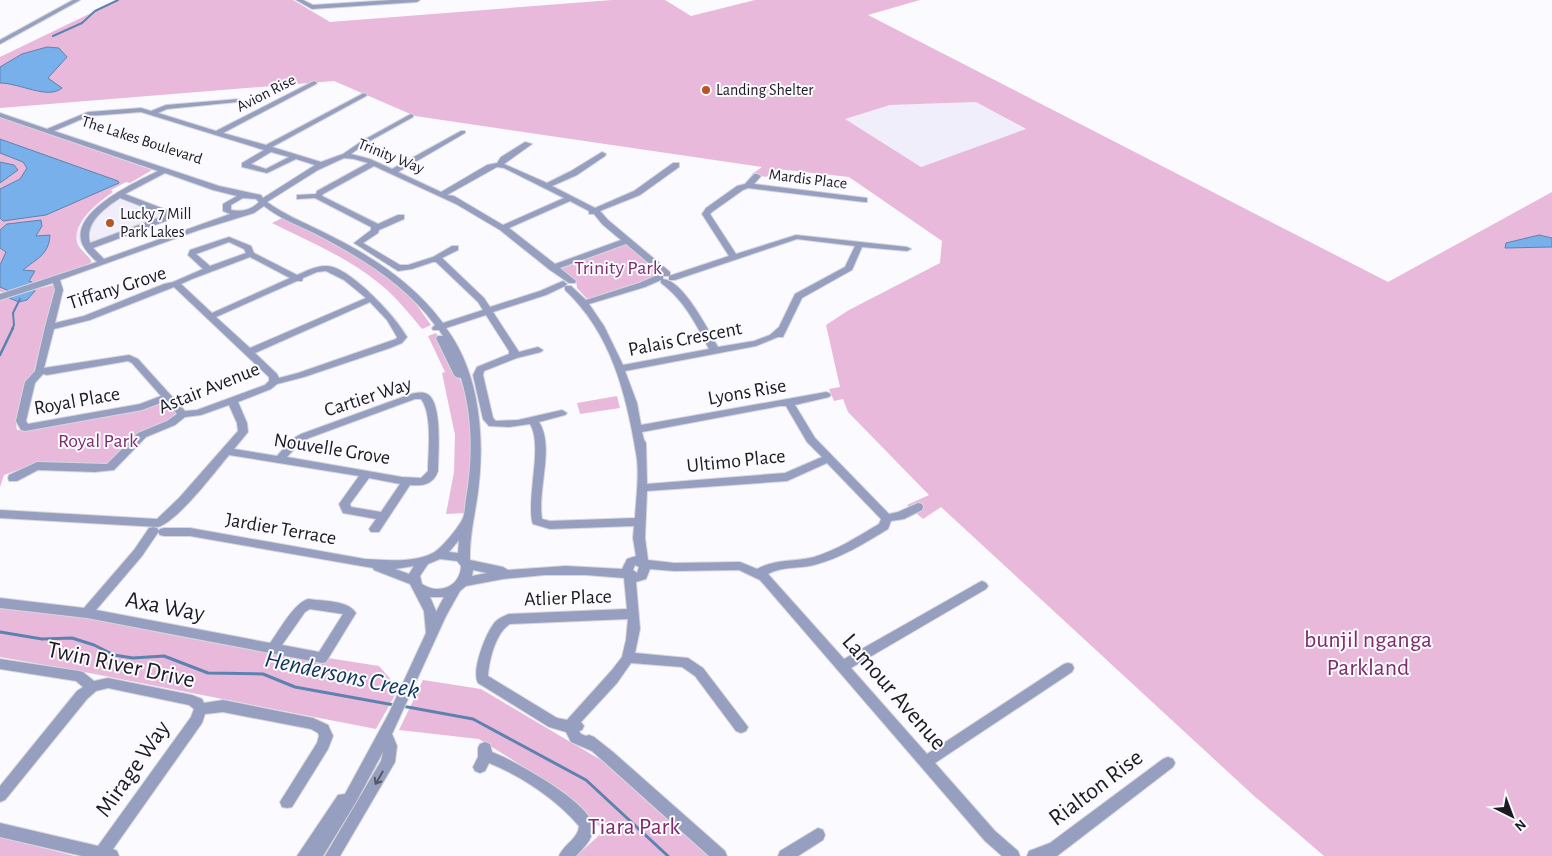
<svg xmlns="http://www.w3.org/2000/svg" width="1552" height="856" viewBox="0 0 1552 856" font-family="'Alegreya Sans',sans-serif">
<rect width="100%" height="100%" fill="#fbfaff"/>
<g fill="#f0eefa">
<polygon points="976,102 1026,130 921,167 844,119 890,105"/>
<polygon points="110,196 166,215 133,229 79,246 76,235 81,223 95,207"/>
</g>
<g fill="#e8b9da" fill-rule="evenodd">
<path d="M118,0H293L330,22L612,0H665L691,16L755,0H920L868,15L1388,282L1552,192V856H1324L1253,795L941,507L923,519L907,505L929,495L848,412L843,399L834,401L829,389L840,387L826,325L849,310L940,263L942,241L849,177L777,169L766,177L752,174L762,167L415,116L334,81L0,108V57ZM976,102L1026,129L921,167L845,119L890,105Z"/>
<path d="M0,117L152,170L130,183L126,182L111,190L113,192C101,200 69,224 78,245C81,250 87,255 91,260V263L37,283L3,292H0Z"/>
<path d="M284,217C326,240 379,260 411,297C418,306 424,316 431,325L422,329C409,313 396,297 380,284C349,258 308,241 272,223Z"/>
<path d="M625,244C637,249 653,264 657,277L643,283L587,299L577,288L576,281L560,269Z"/>
<path d="M53,285L55,290L33,374C24,383 14,417 17,430L26,431L142,410L162,403L169,405L176,414L171,420L149,429L107,464H34L4,475L0,487V298Z"/>
<path d="M436,333C446,352 458,371 465,392C478,430 471,474 466,513L446,514L454,472L455,435L442,373L445,372L428,336Z"/>
<polygon points="617,396 620,408 580,414 577,403"/>
<polygon points="0,606 106,621 315,661 328,658 379,666 393,682 395,695 376,729 79,671 0,657"/>
<polygon points="423,680 481,689 567,740 601,760 708,856 576,856 604,831 564,792 479,739 399,730"/>
<polygon points="0,837 75,856 0,856"/>
</g>
<g fill="#78b0ec" stroke="#5c83af">
<path d="M47,47L59,48L67,57L48,78L62,88C48,100 20,83 0,83V67L22,54Z"/>
<polygon points="0,139 118,181 119,183 46,215 3,221 0,218 0,189 20,179 27,168 23,162 0,153"/>
<polygon points="0,162 14,165 18,170 0,183"/>
<path d="M41,220L42,226L36,236L50,235C49,255 36,259 23,270L35,271L29,281L32,282L35,291L27,300L19,302L9,298L11,296L9,291L0,287V265L6,252L0,248V230L7,224Z"/>
<polygon points="1539,235 1552,238 1552,247 1505,248 1506,243"/>
</g>
<g fill="none" stroke-linecap="round" stroke-linejoin="round">
<g stroke="#5c83af" stroke-width="2">
<polyline points="53,36 82,23 95,11 118,0"/>
<polyline points="12,329 14,325 13,313 20,299"/>
</g>
<polyline stroke="#5c83af" stroke-width="2.5" points="0,355 13,328"/>
<g stroke="#5c83af" stroke-width="3">
<polyline points="0,632 42,639 72,638 94,645 114,655 133,658 164,656 208,673 263,674 295,687 394,705"/>
<polyline points="402,706 473,719 586,780 668,856"/>
</g>
<g stroke="#d7d6dc" stroke-width="2">
<g id="minor">
<polygon points="73,0 80,0 0,44 0,40"/>
<polygon points="296,0 303,0 313,5 392,0 420,0 417,2 312,9"/>
<path d="M314,81L317,83L316,84L223,133L266,145L364,93L367,95L366,96L272,147L321,162L343,154L362,141L411,114L413,115V117L366,143L351,154L370,159L392,169L461,131H465V133L398,172L441,192L487,165L497,163L501,157L525,142L532,144L504,164L547,183L571,171L602,152L606,154L605,156L577,175L552,186L595,208L634,191L673,163H679V167L640,195L600,211L608,220L670,272V276H664L626,244L560,268L576,281L575,283H569L550,270L500,230L456,204L374,166L323,194L322,196L378,224L398,215H404V219L379,230L378,233L363,243L400,265H408L433,257L452,246H458V250L442,258L484,298L490,307L540,291L563,281L567,284L565,286H571L586,300L639,283L660,274L663,275V279C684,281 708,330 718,347L754,341L770,335L779,327L795,294L845,267L855,246L797,239L675,280H669V276L729,256L702,214L706,208L737,186L745,184L754,174H757L761,176L754,184L867,198V202H864L748,188L743,190L712,212L710,214L736,254L796,235L907,247L911,249L907,251L862,247L852,270L802,298L783,337H778L756,346L625,371L637,403L641,425L826,392L829,393L831,395L829,397L795,405L815,438L889,514L898,512L918,503L922,504L923,507L922,510L904,519L891,521L888,529C865,543 841,558 814,565C799,569 782,566 768,574L844,659L978,583L982,581L986,583L988,586L986,589L851,668L927,754L1064,664L1068,663L1072,664L1074,668L1072,672L935,763L995,831L1018,851L1020,856H1002L985,841L760,580L739,570L674,571L650,569L646,579L636,582L640,629L635,653L688,658L703,668L748,727L746,731L741,733L736,731L695,676L682,667L631,663L617,683L581,722L584,726L582,730L579,731L581,734L586,736L589,735L594,737L613,752L725,851L727,856H709L592,751L571,742L566,732L549,727L478,683C471,670 486,633 495,622C499,618 504,616 509,614L627,609L624,578L586,575H545L503,579L466,586L460,591L446,616L392,734L397,746L395,762L340,856H325L381,761L383,752L356,802L323,856H297L338,795L345,794L389,713L426,633L424,611L410,584L374,570L373,568L190,536H164L160,535L158,532L160,529L164,528H190L365,559C386,560 414,563 433,553C442,548 459,527 463,518C465,513 465,505 466,499C473,460 473,416 461,378L456,377L454,375L436,338L438,336H443L439,330H433L432,328L435,325C404,283 360,257 314,233C297,225 279,218 264,206L254,213L199,230L60,280L63,290L55,323L84,316L164,284L173,282L203,269L188,255L190,250L229,237L251,246L254,253L297,275C306,271 317,265 327,266C350,267 396,317 407,337L402,343L390,348L304,377L277,384L271,389L238,402L247,423L248,432L234,449L277,456L292,439L301,434L411,394C415,393 422,391 427,394C443,402 438,455 438,471C433,485 423,486 410,485L379,532H371L369,529L376,519L343,513L339,504L359,476L229,455C214,473 178,521 158,527L0,518V510L157,519L179,498L238,431L237,423L229,405L201,415L185,417L175,425L146,437L114,470L95,472L38,470L17,481H9L8,478L9,475L37,462L107,464L138,433L167,421L177,414L166,401L142,410L25,431L21,430L16,421L25,382L35,371L45,327L55,290L53,283L0,300V294L97,262C91,256 83,249 81,240C75,209 136,182 158,171L0,117V113L47,129L88,112L141,108L151,111L166,105L239,99V101L237,102L167,109L158,113L216,131ZM141,112L264,150L242,163V167L267,173L296,159L315,165L263,198L261,195L219,186L54,131L89,116ZM271,152L289,157L266,169L251,164ZM344,158L354,159L368,163L317,191L316,194L297,195V199L315,198L371,227V230L354,243L398,271L412,269L433,262H436L478,302L483,310L443,323C411,280 368,254 321,231C303,222 283,214 267,202L318,170ZM497,167L504,168L564,198L503,225L454,196L447,195ZM165,173L213,190L237,196L223,204V211L230,214L104,259L93,248L166,221L172,216V212L125,194ZM120,198L164,215L160,217L90,243C84,223 105,208 120,198ZM243,198L256,199L259,202C251,210 242,212 231,210V205ZM570,201L589,211V214H594L602,224L621,240L555,264L509,228ZM229,242L244,249L246,253L210,266L196,254ZM250,257L290,278L212,313L181,284L192,279ZM326,271L344,280L366,298L250,348L216,317L297,281H302L303,278L317,272ZM661,280V283C684,300 696,324 709,349L623,365L604,326L589,304L645,287ZM565,286V290C611,333 626,393 636,453C640,473 636,497 635,518L550,521L542,519C537,489 555,447 539,422L565,415L567,413L562,410L518,420L496,421L493,418L483,375L484,371L517,358L541,352L543,350L538,347L519,352L493,312L546,295ZM174,287L269,377V381L265,385L197,410L185,411L138,359L129,355L44,368L54,329L90,320ZM370,302L387,320L397,337L396,339L298,373L279,378L277,374L255,353ZM486,315L509,351V354L477,367L473,375L483,419L489,426L509,427L530,424C543,445 527,494 532,521L533,524L550,529L634,526L633,538L636,556L627,559L622,569L566,566L508,570L503,567L470,560C469,537 475,515 478,492C485,438 480,373 446,328ZM128,361L132,363L161,396L140,404L28,424L26,421L35,383L43,374L47,375ZM415,399H421C433,415 428,452 428,471L421,478L402,477L287,457L300,443L309,438ZM780,406H786L807,442L822,457L785,473L647,484L646,443L644,440L642,432ZM827,463L881,519L879,524C859,536 837,550 814,557C794,562 775,559 757,569L740,562L674,563L648,560L645,538L647,491L787,481ZM369,478L400,484L381,512L351,507L350,504ZM459,540L458,553L449,552ZM440,559L457,561L461,566C460,587 439,595 422,584L420,576L428,564ZM635,565L639,567L637,573L633,570ZM414,566L409,574L395,569ZM473,570L487,573L472,576ZM430,597H444L436,612V611ZM628,619L626,640L622,657L612,670L567,720L557,718L488,676C489,660 496,632 510,624Z"/>
<path d="M153,527L157,528L159,531L142,556L96,610L270,643C280,630 293,604 308,599C322,601 348,600 356,613L326,662L322,663L87,618L0,608V598L84,608L134,550L149,528ZM310,609L343,614L319,652L282,645L305,612Z"/>
<polygon points="0,659 79,671 83,672 94,681 108,678 192,695 202,699 204,703 223,700 313,718 328,725 333,736 328,749 292,807 287,808 282,807 280,802 317,743 319,736 318,733 311,729 223,712 205,714 202,723 113,849 117,851 119,856 82,856 0,837 0,823 98,846 191,717 194,709 189,705 108,688 96,691 87,699 5,800 0,802 0,786 77,691 83,687 76,681 0,669"/>
<path d="M485,742L490,744L492,752C513,760 592,803 593,827C593,840 584,847 576,856H559C564,844 578,839 579,826C556,799 521,776 489,763L485,771L480,773L475,771L473,767L478,757V748L480,744Z"/>
<polygon points="1168,757 1173,759 1175,763 1173,767 1057,856 1027,856 1029,851 1050,843 1163,759"/>
<polygon points="818,828 823,830 825,835 823,840 798,856 778,856 780,851"/>
</g>
</g>
<use href="#minor" fill="#969fbf" fill-rule="evenodd"/>
</g>
<defs><path id="oneway-shaft" d="M-6 0H5M1.5-3L5.5 0L1.5 3" fill="none" stroke-width="1.6" stroke-linecap="round" stroke-linejoin="round" transform="scale(1.25)"/></defs>
<use stroke="#535669" href="#oneway-shaft" transform="translate(379 778) rotate(120)"/>
<g fill="#b95423" stroke="#fbfaff" stroke-width="2">
<circle cx="706" cy="90" r="5"/>
<circle cx="110" cy="223" r="5"/>
</g>
<g text-anchor="middle" dominant-baseline="central" stroke-width="4" stroke-linejoin="round" paint-order="stroke">
<g font-size="16" fill="#1c1a22" stroke="#fbfaff" text-anchor="start">
<text x="716" y="90">Landing Shelter</text>
<text x="120" y="214">Lucky 7 Mill<tspan x="120" dy="18">Park Lakes</tspan></text>
</g>
<g font-size="16" fill="#1c1a22" stroke="#fbfaff">
<text transform="translate(266 93) rotate(-27)">Avion Rise</text>
<text transform="translate(142 140) rotate(18)">The Lakes Boulevard</text>
<text transform="translate(391 156) rotate(22)">Trinity Way</text>
<text transform="translate(808 179) rotate(7)">Mardis Place</text>
</g>
<g font-size="20" fill="#7e2d6b" stroke="#fbfaff">
<text x="618" y="268">Trinity Park</text>
<text x="98" y="441">Royal Park</text>
</g>
<g font-size="20" fill="#1c1a22" stroke="#fbfaff">
<text transform="translate(117 288) rotate(-18)">Tiffany Grove</text>
<text transform="translate(685 339) rotate(-11)">Palais Crescent</text>
<text transform="translate(209 388) rotate(-22)">Astair Avenue</text>
<text transform="translate(747 392) rotate(-10)">Lyons Rise</text>
<text transform="translate(368 397) rotate(-18)">Cartier Way</text>
<text transform="translate(77 401) rotate(-10)">Royal Place</text>
<text transform="translate(332 449) rotate(9)">Nouvelle Grove</text>
<text transform="translate(736 461) rotate(-6)">Ultimo Place</text>
<text transform="translate(281 529) rotate(10)">Jardier Terrace</text>
<text transform="translate(568 598) rotate(-2)">Atlier Place</text>
</g>
<g font-size="24" fill="#1c1a22" stroke="#fbfaff">
<text transform="translate(165 607) rotate(11)">Axa Way</text>
<text transform="translate(121 665) rotate(12)">Twin River Drive</text>
<text transform="translate(894 692) rotate(49)">Lamour Avenue</text>
<text transform="translate(133 769) rotate(-55)">Mirage Way</text>
<text transform="translate(1096 788) rotate(-37)">Rialton Rise</text>
</g>
<g font-size="24" fill="#7e2d6b" stroke="#fbfaff">
<text x="1368" y="640">bunjil nganga<tspan x="1368" dy="28">Parkland</tspan></text>
<text x="634" y="827">Tiara Park</text>
</g>
<g font-size="25" font-style="italic" fill="#0d365c" stroke="#fbfaff">
<text transform="translate(342 675) rotate(12)">Hendersons Creek</text>
</g>
</g>
<g transform="translate(1512 816) rotate(138)" stroke="#fbfaff" stroke-width="4" paint-order="stroke">
<path d="M0-4L9 19L0 12L-9 19Z" fill="#1c1a22"/>
<text y="-8" font-size="14" font-weight="bold" text-anchor="middle" fill="#1c1a22">N</text>
</g>
</svg>
